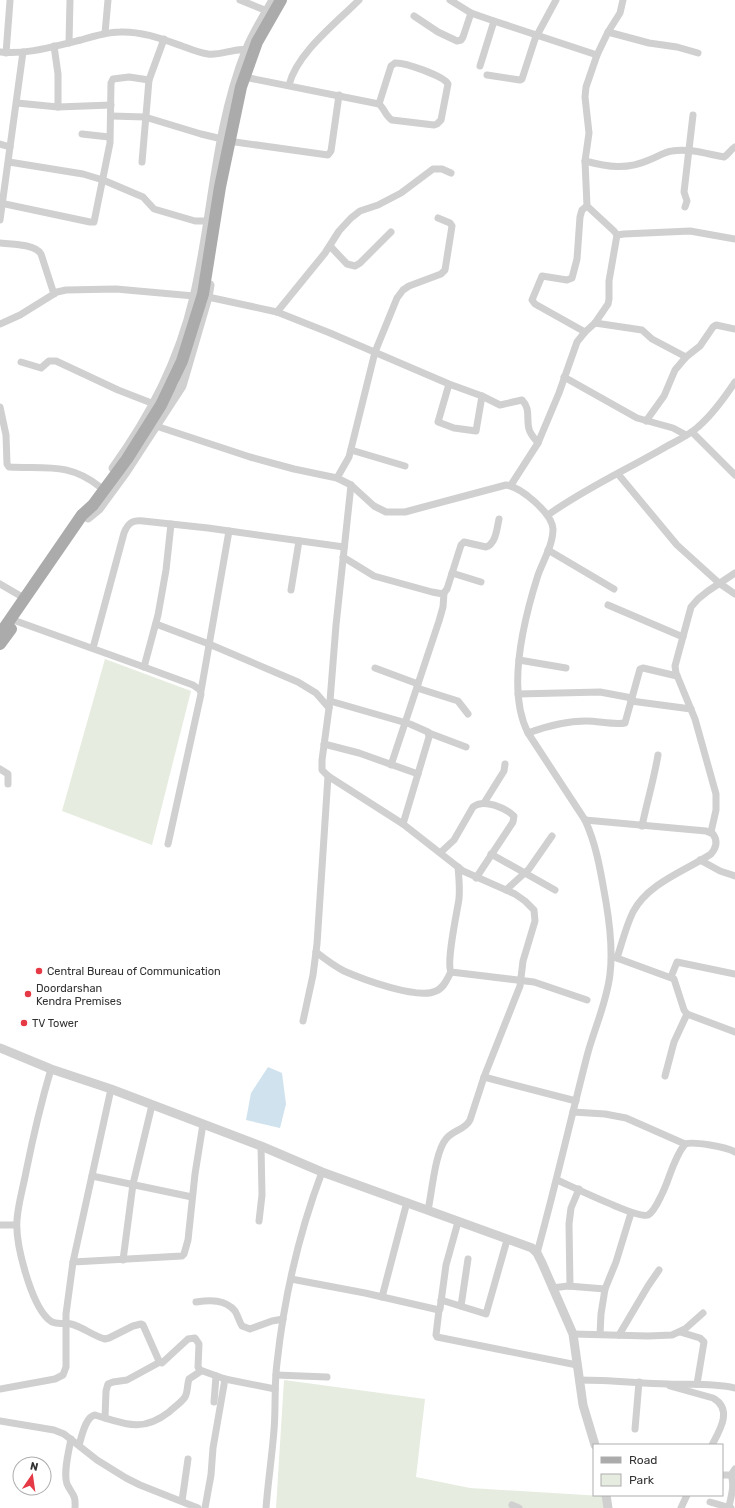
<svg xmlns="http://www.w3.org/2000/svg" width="735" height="1508" viewBox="0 0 735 1508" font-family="Rubik,sans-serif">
<rect width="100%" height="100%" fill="#fff"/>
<g fill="#e6ecdf">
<polygon points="105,659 191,691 152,845 62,811"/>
<polygon points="284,1380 425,1399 416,1477 470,1488 602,1496 604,1508 276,1508"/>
</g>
<polygon fill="#cfe2ee" points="268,1067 282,1073 286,1104 280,1128 246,1120 251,1093"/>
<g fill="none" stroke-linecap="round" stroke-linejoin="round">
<g stroke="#d0d0d0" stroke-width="7">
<polyline points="240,0 272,13"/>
<polyline points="450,0 471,13 494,21 597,55"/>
<polyline points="414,16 438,32 457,41 461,40 463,37 471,13"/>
<polyline points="608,32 649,43 677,47 698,53"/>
<polyline points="105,33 108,0"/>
<polyline points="69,43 70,0"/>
<polyline points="54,46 58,74 58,107"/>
<path d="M0,52C27,55 55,46 81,40C94,36 107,32 120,32C141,31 162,39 182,46C190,49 199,53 208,54C221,56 239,46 250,51"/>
<polyline points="6,53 10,1"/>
<polyline points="480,66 494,21"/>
<polyline points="487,75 520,80 522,79 535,39 556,0"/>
<path d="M249,78L379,104C384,108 386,117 392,120L434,125L437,124L441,120L448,84C444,76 404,62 395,63L391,66L379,104"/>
<path d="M289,85C297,53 336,23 359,0"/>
<polyline points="17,103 58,107 111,105"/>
<polyline points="111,116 145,117 201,134 222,139"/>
<polyline points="82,134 109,137"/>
<polyline points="235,142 328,155 331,151 339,95"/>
<polyline points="0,144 10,147"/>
<path d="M585,161C608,167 627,170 649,160C657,157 664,152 672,151C689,148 707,154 724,157C729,154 730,150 735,147"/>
<polyline points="9,162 83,174 103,180 143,197 154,209 195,221 208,221"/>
<polyline points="142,162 149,80 164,39"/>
<polyline points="0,203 90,222 94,222 110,143 111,83 113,79 129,77 149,80"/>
<polyline points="685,207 687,201 684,192 693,115"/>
<polyline points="0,220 23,52"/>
<polyline points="617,235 624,234 690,231 735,239"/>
<path d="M0,243C11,244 35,244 41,254L54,294"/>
<polyline points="330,246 347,264 355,266 360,263 391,232"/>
<polyline points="208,297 277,312 330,333 449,384 438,422 454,428 476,431 482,396 449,384"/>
<polyline points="277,312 325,253 339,231 351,218 360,211 378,205 401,193 433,169 442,169 451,173"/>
<polyline points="595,323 642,330 652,339 686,357"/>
<polyline points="0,324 20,315 57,292 66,290 116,289 194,296"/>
<polyline points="585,332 535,304 532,300 542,276 567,280 572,278 577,259 580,217 582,210 587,206"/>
<polyline points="21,362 41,368 49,361 56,361 118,390 154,404"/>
<polyline points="564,377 637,418 673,428 686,435"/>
<path d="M482,396L500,405L522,400C531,409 526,418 529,429C530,434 535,439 538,443"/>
<path d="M0,407L6,435L7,464L9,467C45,469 69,462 100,487"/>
<polyline points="646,421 664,396 675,370 686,357 700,346 713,327 716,325 735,329"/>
<path d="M156,426L250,457L294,469L337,478L351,485L374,506L386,512H405L506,485C521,487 552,513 553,529C553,545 543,561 538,575C524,619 506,690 528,733L585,820C597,846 601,874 606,902C610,926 613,950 610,974C607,1002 594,1029 587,1056C570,1122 555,1188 537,1253"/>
<polyline points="692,432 735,475"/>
<polyline points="351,450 405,466"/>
<polyline points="618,474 677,545 719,583 735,594"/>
<polyline points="337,478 349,457 375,352 397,298 403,290 409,286 441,274 445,270 452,226 450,223 438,218"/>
<path d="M351,485L336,625L330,701L322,760V770L328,776L403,824L463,871L515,894L525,901L534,910L535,921L523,961L520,986L484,1077L470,1120C465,1130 453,1130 446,1139C435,1152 432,1192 428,1210"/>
<polyline points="511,485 538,443 559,393 577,342 585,332 595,323 608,304 609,299 609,281 617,235 614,231 587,206 585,161 589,133 585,97 586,87 597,55 608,32 620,13 623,0"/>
<path d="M548,515C584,489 624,471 662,449C674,442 688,436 698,427C712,415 725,397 735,382"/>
<polyline points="548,550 614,589"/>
<path d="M343,557L374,576L432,592L443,594L447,589L461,545L464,542L486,547C496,544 497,528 499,519"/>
<polyline points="452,573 481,582"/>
<polyline points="0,584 24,598"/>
<polyline points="291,590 299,541"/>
<polyline points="608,605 683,637"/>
<polyline points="16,621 144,667 193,685 200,690 201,694 168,844"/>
<polyline points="156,624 209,644 298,682 316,693 329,708"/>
<path d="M93,648L124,533C128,523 132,520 143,521L208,528L344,547"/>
<polyline points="519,660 566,668"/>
<polyline points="144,667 158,615 166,570 171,524"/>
<polyline points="375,668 418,684"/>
<polyline points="417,688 458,701 468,714"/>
<polyline points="201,691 229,531"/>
<polyline points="518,694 600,692 632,698"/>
<polyline points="330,701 410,724 428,732 429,737 403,824"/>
<polyline points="631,701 691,709"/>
<polyline points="429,733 466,747"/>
<path d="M528,733C547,726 565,721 586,721C599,721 613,725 625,723L640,669L643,668L677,676"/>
<polyline points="324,744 359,753 418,774"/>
<polyline points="391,765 439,621 443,607 444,593"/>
<polyline points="0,769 8,774 8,784"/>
<polyline points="484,803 504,771 505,764"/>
<path d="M585,820L706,831L713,834C718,841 716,848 711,854C685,871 648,883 633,912C626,926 622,943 617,958"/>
<path d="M642,826C647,802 654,779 658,755"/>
<polyline points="711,832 716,810 716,794 695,719 676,673 675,666 691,607 698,599 708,591 735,573"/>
<path d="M441,852L454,840L473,807C484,798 505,808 514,816L513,822L476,878"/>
<polyline points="491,854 555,890"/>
<polyline points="700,860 720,871 735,876"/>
<path d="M458,867C459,878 460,888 459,899C457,912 446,963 451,972L534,982L587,1000"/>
<polyline points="506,890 529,869 552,836"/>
<path d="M316,952C325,959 334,966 344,971C362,979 418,1000 436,991C444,988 447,979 451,972"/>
<polyline points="614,957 674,979 684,1010 687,1014 735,1032"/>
<polyline points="671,977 677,962 735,974"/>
<polyline points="303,1021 313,975 317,944 328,776"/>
<path d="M51,1069C41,1103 33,1137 26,1172C23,1188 18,1204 17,1220C15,1244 31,1303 48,1319C55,1326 63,1322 71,1324C83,1327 93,1336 105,1339L109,1338L133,1326L141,1324L143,1325L159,1361L162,1363L188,1339L195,1338L199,1344L198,1367L200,1370L225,1379L275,1389"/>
<polyline points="665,1076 674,1042 687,1014"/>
<polyline points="484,1077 576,1101"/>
<polyline points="573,1112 605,1114 626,1118 685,1144"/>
<polyline points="92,1176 192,1197"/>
<path d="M557,1180C571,1186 638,1219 648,1215C654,1212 659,1200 662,1194C670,1178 673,1159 685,1144C693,1141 727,1147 735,1152"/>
<polyline points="259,1221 262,1195 261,1146"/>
<polyline points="0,1225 16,1225"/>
<polyline points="123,1260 133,1184 152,1105"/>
<polyline points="73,1262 182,1256 184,1254 188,1240 195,1174 203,1124"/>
<polyline points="291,1279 365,1293 439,1310 440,1309 446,1265 458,1222"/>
<polyline points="570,1286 569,1224 571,1208 579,1189"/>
<polyline points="552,1288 568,1286 605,1289"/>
<polyline points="382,1297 407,1202"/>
<polyline points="441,1300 486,1314 507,1240"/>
<path d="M196,1302C210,1300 225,1299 235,1311C238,1316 239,1321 242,1326L250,1329L272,1321L283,1319"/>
<polyline points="461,1306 468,1259"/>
<polyline points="439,1310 436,1335 437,1337 577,1365"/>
<polyline points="680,1332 700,1338 704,1342 697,1384"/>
<polyline points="573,1334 648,1336 672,1335 685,1329 703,1313"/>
<polyline points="600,1334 601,1314 605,1289 616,1262 631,1213"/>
<polyline points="619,1335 648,1286 659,1270"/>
<polyline points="276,1375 327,1377"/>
<path d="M579,1380C609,1380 638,1383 668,1384C690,1385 713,1383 735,1388"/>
<path d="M670,1386L713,1398C733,1409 720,1430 712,1445"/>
<polyline points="0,1389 55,1379 63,1375 66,1367 66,1314 73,1262 111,1089"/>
<polyline points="214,1402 216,1376"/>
<polyline points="105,1418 106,1391 108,1384 113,1382 127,1380 160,1362"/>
<polyline points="0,1421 54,1430 64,1434 97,1460 126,1478 140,1485 198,1508"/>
<polyline points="635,1429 639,1382"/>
<path d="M71,1439C69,1450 63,1473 67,1484C72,1495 76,1494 75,1508"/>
<path d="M79,1445C82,1436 85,1417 95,1415C125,1424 142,1433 169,1412C174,1407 181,1403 185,1397C188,1392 187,1385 189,1379L201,1371"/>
<polyline points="722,1475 731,1475 735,1469"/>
<polyline points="182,1501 188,1459"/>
<polyline points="710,1502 731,1508"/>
<polyline points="512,1505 519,1508"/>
<path d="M729,1507C731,1496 735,1485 731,1475"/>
<polyline points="205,1508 211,1475 213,1448 225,1379"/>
<path d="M266,1508C268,1482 272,1456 274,1430C276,1407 274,1385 277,1363C284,1298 299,1233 322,1172"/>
<polyline points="681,1508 687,1495"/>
</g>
<g stroke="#d0d0d0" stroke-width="9">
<path d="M113,468C151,415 179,361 194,297C213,215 215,129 246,51C253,33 264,16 273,0"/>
<polyline points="88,518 99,509 126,472 182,386 208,297 210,285"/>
<polyline points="0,1048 51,1069 111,1089 261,1146 322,1172 532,1248 537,1253 542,1263 573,1334 583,1405 595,1445"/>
<polyline points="606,1495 608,1508"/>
</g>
<g stroke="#ababab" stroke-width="12">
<polyline points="0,634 82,515 93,505 127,459 161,405 182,361 203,294 220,187 241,87 257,42 281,0"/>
<polyline points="0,644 11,629"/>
</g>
</g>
<g fill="#e63946" stroke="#fff" stroke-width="1.5">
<circle cx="39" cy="971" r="4"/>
<circle cx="28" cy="994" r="4"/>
<circle cx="24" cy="1023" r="4"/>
</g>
<g text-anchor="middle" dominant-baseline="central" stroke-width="4" stroke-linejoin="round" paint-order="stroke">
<g font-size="11" fill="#333" stroke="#fff" text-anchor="start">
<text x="47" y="971">Central Bureau of Communication</text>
<text x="36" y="988">Doordarshan<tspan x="36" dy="13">Kendra Premises</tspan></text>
<text x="32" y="1023">TV Tower</text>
</g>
</g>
<rect x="593" y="1444" width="130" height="52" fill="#ffffff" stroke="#adadad"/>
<rect x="601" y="1457" width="20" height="6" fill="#ababab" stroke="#adadad"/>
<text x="629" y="1464" font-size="12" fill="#333333">Road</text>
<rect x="601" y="1474" width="20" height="12" fill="#e6ecdf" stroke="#adadad"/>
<text x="629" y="1484" font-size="12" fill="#333333">Park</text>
<g transform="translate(32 1476) rotate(13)"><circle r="19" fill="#ffffff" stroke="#adadad"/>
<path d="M0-3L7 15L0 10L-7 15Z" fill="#e63946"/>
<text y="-6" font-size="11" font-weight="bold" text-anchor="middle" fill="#333333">N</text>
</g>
</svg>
